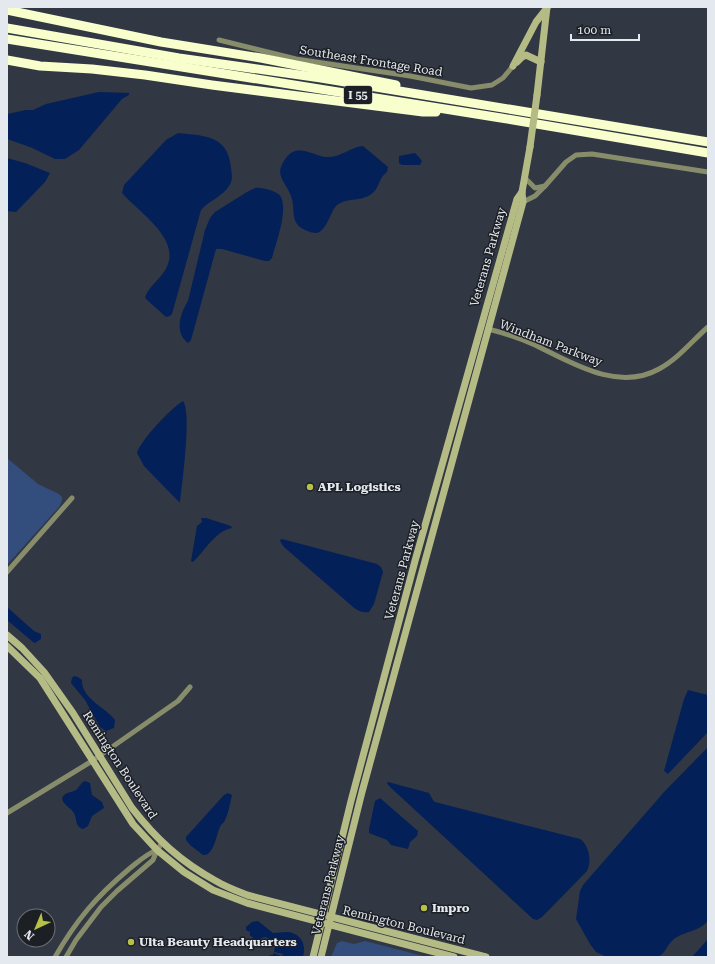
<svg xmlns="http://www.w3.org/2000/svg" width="715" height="964" viewBox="0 0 715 964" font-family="'Roboto Serif',serif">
<rect width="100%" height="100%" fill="#313743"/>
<g fill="#334d7d">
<polygon points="7,458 38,484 59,494 62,497 62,501 59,507 7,565"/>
<polygon points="342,941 354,944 365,941 427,957 331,957 337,943"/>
</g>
<g fill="#042059">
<polygon points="99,92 129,93 129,95 122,99 79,150 65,159 55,159 30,147 7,139 7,114 26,110 33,110 46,104"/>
<path d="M178,133C205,136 228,135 231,168C232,174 233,181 229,186C223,196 209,201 201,210L172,314L170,316L166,317L146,299L145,297C150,284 164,277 168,264C178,236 137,211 122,193L124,185L166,140Z"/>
<path d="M363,146L388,167L387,172C378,178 380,189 370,195C359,202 346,197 336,206C330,213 327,230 317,233C313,233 309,232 305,230C289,223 296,209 291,196C285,180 273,175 286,158C297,143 312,155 325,157C342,158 349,147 363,146Z"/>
<polygon points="415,153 417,155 422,161 420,165 402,165 399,163 399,156"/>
<polygon points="7,158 25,163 50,173 45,182 16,212 7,211"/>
<path d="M255,188C261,187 278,191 281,197C288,212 276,242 272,258L269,261H265L222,249H216L191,340L188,343C174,333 180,314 188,301L205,230L210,218L215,212L247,192Z"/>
<path d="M183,401C192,413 182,485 180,503L144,466L137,453C140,441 172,407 183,401Z"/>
<path d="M201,518H206L231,526L232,528C215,531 205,551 193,562L191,561L197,526L202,522Z"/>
<path d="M282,539L377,564L381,567L383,572L374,604L369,612C363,613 358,611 353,607L284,547L281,543L280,540Z"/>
<polygon points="7,607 34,631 41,634 41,639 35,643 33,642 7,620"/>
<path d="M74,676L78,677L82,680C81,698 105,707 115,720L114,728L106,731L100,727L85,700L71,683L72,678Z"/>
<polygon points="688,690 708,695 708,732 668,774 664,771 684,699"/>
<path d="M708,747V921C697,933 682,931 672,941C665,947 667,952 658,957H607L596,952L590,944L576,919L580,891L583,885L665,791Z"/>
<path d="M85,781L90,783L92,795L102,802L104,808L92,816L88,826L83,829C75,827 77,819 74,813C70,807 63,805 62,798C65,792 70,793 76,790C80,787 80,783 85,781Z"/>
<path d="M388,782L429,793L433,800L435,802L580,839C589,845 592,861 587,871L542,917L537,920L533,919L389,786L387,783Z"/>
<path d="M228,793L232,795C230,803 229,812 225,820C224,823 221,824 220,827C216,835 214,856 203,855L190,845L186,840V837L224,795Z"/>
<polygon points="380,798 418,831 417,836 410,842 408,849 391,845 387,840 369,833 369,829 375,801"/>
<path d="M258,921L273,933C278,933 282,932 286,932C300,932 307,944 303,957H269L270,955H273V953L282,956L283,954L274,952L275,946C267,940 269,932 257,941L252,940L253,937L250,936V932L246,930V927L252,922Z"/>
<polygon points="708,939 708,957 692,957"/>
</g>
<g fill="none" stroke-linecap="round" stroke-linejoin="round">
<g stroke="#878c6a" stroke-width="5">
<polyline points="219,40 296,59 410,76 471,88 492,85 503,78 513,66"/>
<polyline points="545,186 566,162 576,155 592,154 708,172"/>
<polyline points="523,202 535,196 545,186 535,188 525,178"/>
<path d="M488,329C504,333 520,338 535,345C572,363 618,392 659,369C678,359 692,341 708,327"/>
<polyline points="7,572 72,498"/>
<polyline points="7,813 92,761 178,701 190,687"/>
<path d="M55,957C77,919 96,897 129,869C138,862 146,854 157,850"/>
<polyline points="66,957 76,940 101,907 117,891 153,860 157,850 162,843"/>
</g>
<g stroke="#b5bb84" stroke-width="7">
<polyline points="517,62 522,57 526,55 541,62"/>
<polyline points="513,66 536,22 547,8"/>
<polyline points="537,95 547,7"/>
<path d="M7,635L22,648L44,672L73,713L132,808C156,839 181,862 216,881C226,887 237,891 247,895L486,957"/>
<polyline points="7,646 40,678 133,824 157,850 184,872 213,890 247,903 454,957"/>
<polyline points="313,957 351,801 415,561 517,199 522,192"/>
<polyline points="321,957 362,792 523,202 522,192 530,147"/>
</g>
<g stroke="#f8fecc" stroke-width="9">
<polyline points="7,10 161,42 261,58 396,85"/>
<polyline points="7,28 179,58 321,78 708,142"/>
<polyline points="7,39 501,118 708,153"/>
<polyline points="7,60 40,66 92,69 145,75 212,85 423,112 436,112"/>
</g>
<polyline stroke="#b5bb84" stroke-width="7" points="530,147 537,95"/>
</g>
<g fill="#b7c147" stroke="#1c1f24" stroke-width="1.5">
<circle cx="310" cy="487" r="4"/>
<circle cx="424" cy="908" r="4"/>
<circle cx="131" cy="942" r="4"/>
</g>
<g text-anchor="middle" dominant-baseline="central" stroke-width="3" stroke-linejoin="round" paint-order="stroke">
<rect fill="#1c1f24" stroke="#a8acb3" stroke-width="1" x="344" y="86" width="28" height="18" rx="3"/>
<g font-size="11" font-weight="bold" fill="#e4e9f0">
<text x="358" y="95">I 55</text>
</g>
<g font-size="12" fill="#e4e9f0" stroke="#1c1f24">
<text transform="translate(371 61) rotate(9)">Southeast Frontage Road</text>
<text transform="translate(488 257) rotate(-74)">Veterans Parkway</text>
<text transform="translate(551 343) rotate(21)">Windham Parkway</text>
<text transform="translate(402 570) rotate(-75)">Veterans Parkway</text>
<text transform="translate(120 765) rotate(57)">Remington Boulevard</text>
<text transform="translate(328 885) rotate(-76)">Veterans Parkway</text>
<text transform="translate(404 925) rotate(14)">Remington Boulevard</text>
</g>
<g font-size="12" font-weight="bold" fill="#e4e9f0" stroke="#1c1f24" text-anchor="start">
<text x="318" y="487">APL Logistics</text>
<text x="432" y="908">Impro</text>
<text x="139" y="942">Ulta Beauty Headquarters</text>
</g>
</g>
<rect width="715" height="964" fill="none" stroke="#e4e9f0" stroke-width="16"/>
<g transform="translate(36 928) rotate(224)"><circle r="19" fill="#1c1f24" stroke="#6c7076"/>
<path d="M0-3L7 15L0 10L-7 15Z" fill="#b7c147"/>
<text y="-6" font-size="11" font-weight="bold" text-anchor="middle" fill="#e4e9f0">N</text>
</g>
<path d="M571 34v6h68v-6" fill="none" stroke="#e4e9f0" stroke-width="2"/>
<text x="577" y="34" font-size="12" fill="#e4e9f0" stroke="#1c1f24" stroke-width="3" paint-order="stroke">100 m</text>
</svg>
